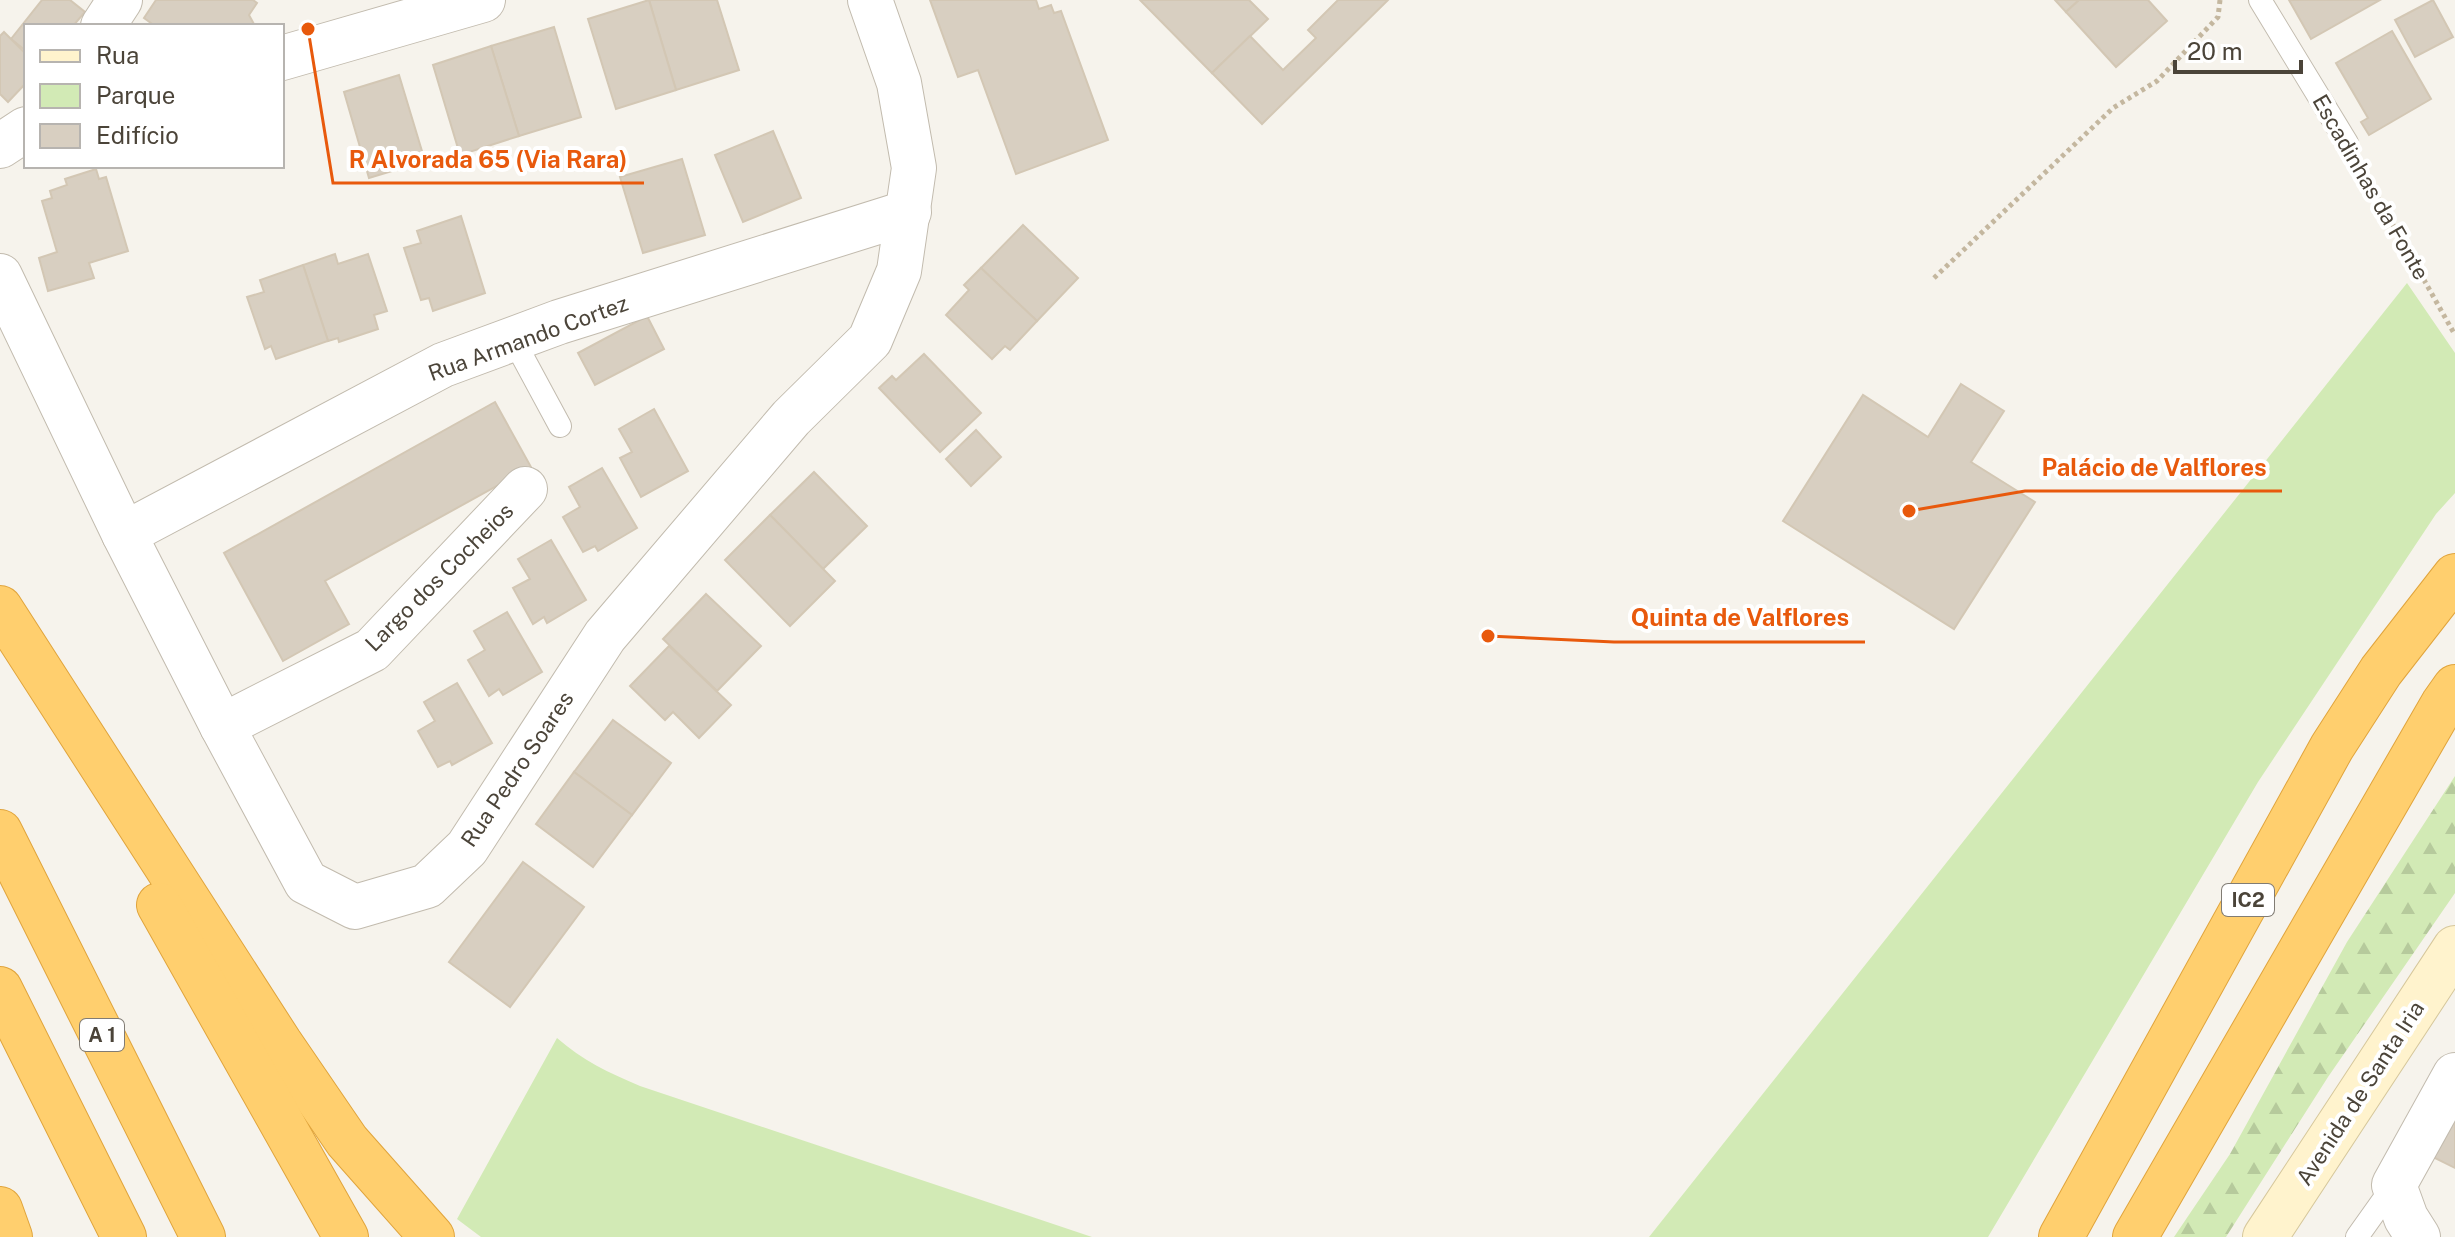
<svg xmlns="http://www.w3.org/2000/svg" width="2455" height="1237" viewBox="0 0 2455 1237" font-family="'Public Sans',sans-serif">
<defs>
<pattern id="forest-firs" width="22" height="20" patternUnits="userSpaceOnUse" patternTransform="scale(2)"><rect width="22" height="20" fill="#d2eab5"/><path d="M5 1l3.5 6h-7zM16 11l3.5 6h-7z" fill="#b6ca9c"/></pattern>
</defs>
<rect width="100%" height="100%" fill="#f6f3ec"/>
<g fill="#d2eab5">
<polygon points="2407,283 2455,353 2455,493 2436,514 2258,782 1988,1237 1649,1237"/>
<path d="M557,1038C582,1060 609,1073 640,1086L1092,1237H481L457,1219Z"/>
</g>
<polygon fill="url(#forest-firs)" points="2455,776 2455,893 2328,1077 2226,1237 2174,1237 2230,1154 2347,942"/>
<g fill="#d8cfc1" stroke="#d3c7b4" stroke-width="2">
<polygon points="42,0 70,0 85,12 73,26 26,26 26,51 11,39"/>
<polygon points="156,0 253,0 257,3 249,15 255,26 155,26 144,18"/>
<polygon points="649,0 717,0 739,70 676,90"/>
<polygon points="649,0 676,90 616,109 588,19"/>
<polygon points="930,0 1036,0 1039,9 1051,5 1054,13 1061,11 1108,140 1016,174 978,70 958,77"/>
<polygon points="1140,0 1249,0 1268,19 1212,73"/>
<polygon points="1338,0 1388,0 1262,124 1212,73 1250,36 1283,70 1316,38 1308,30"/>
<polygon points="2055,0 2079,0 2066,12"/>
<polygon points="2079,0 2148,0 2167,21 2116,67 2066,12"/>
<polygon points="2289,0 2380,0 2311,39"/>
<polygon points="2433,0 2453,37 2415,57 2395,20"/>
<polygon points="554,27 581,117 519,136 491,46"/>
<polygon points="2392,31 2431,99 2369,135 2361,122 2368,118 2336,63"/>
<polygon points="4,32 26,54 26,83 8,102 0,94 0,36"/>
<polygon points="491,46 519,136 460,155 433,65"/>
<polygon points="399,75 425,161 369,178 344,92"/>
<polygon points="773,131 801,198 743,222 715,155"/>
<polygon points="682,159 705,235 643,253 620,177"/>
<polygon points="96,169 99,179 106,177 128,251 89,263 94,278 48,291 39,258 57,252 42,201 52,198 50,191 67,185 65,179"/>
<polygon points="461,216 485,293 433,311 429,298 421,300 404,248 421,243 417,231"/>
<polygon points="1023,225 1078,278 1037,321 981,268"/>
<polygon points="335,254 338,264 368,254 387,311 374,315 378,329 339,342 338,338 328,341 303,265"/>
<polygon points="303,265 328,341 276,359 271,346 265,349 247,297 264,292 260,280"/>
<polygon points="981,268 1037,321 1010,350 1005,346 992,359 946,315 969,290 964,285"/>
<polygon points="647,316 664,349 595,385 578,353"/>
<polygon points="924,354 981,413 940,452 879,388 892,376 896,380"/>
<polygon points="1961,384 2004,411 1971,462 2035,502 1954,629 1783,521 1863,395 1928,437"/>
<polygon points="495,402 531,467 325,581 349,624 283,661 224,553"/>
<polygon points="654,409 688,471 641,497 620,458 632,452 619,429"/>
<polygon points="976,430 1001,457 971,486 946,459"/>
<polygon points="602,468 637,528 598,551 595,546 583,552 563,517 580,507 569,487"/>
<polygon points="814,472 867,526 823,569 770,515"/>
<polygon points="770,515 835,581 790,626 725,560"/>
<polygon points="551,540 586,600 547,623 544,617 533,624 513,588 530,579 518,559"/>
<polygon points="706,594 761,646 717,691 663,639"/>
<polygon points="507,612 542,672 503,695 499,689 489,696 468,660 485,650 474,631"/>
<polygon points="669,646 731,705 699,738 673,712 665,720 630,686"/>
<polygon points="457,683 492,743 452,765 450,761 438,767 418,731 435,721 424,702"/>
<polygon points="613,720 671,763 632,815 574,772"/>
<polygon points="574,772 632,815 593,867 536,824"/>
<polygon points="523,862 584,907 510,1007 449,962"/>
<polygon points="2455,1104 2455,1168 2429,1155"/>
</g>
<g fill="none" stroke-linecap="round" stroke-linejoin="round">
<g stroke="#c2bbae" stroke-width="24">
<g id="lane">
<polyline points="2260,0 2347,143"/>
<polyline points="513,339 560,426"/>
<polyline points="2357,1237 2394,1185"/>
</g>
</g>
<g stroke="#c2bbae" stroke-width="46">
<g id="street">
<polyline points="103,26 120,0"/>
<polyline points="282,58 483,0"/>
<polyline points="0,146 26,129"/>
<polyline points="0,276 124,534 222,726 306,882 355,907 427,886 467,848 605,636 791,418 870,340 899,271 914,168 899,83 870,0"/>
<polyline points="124,534 443,365 559,322 909,212"/>
<polyline points="222,726 372,650 525,489"/>
<polyline points="2418,1237 2406,1218 2394,1185 2455,1075"/>
</g>
</g>
<g stroke="#d6c79b" stroke-width="46">
<polyline id="secondary" points="2265,1237 2455,948"/>
</g>
<g stroke="#e0a43c" stroke-width="46">
<g id="highway">
<polyline points="0,608 280,1043 347,1141 432,1237"/>
<polyline points="0,832 203,1237"/>
<polyline points="159,905 346,1237"/>
<polyline points="0,989 124,1237"/>
<polyline points="0,1209 10,1237"/>
<polyline points="2061,1237 2332,747 2381,671 2455,576"/>
<polyline points="2135,1237 2443,704 2455,687"/>
</g>
</g>
<g stroke="#c4b79f" stroke-width="5" stroke-dasharray="4 4" stroke-linecap="butt">
<polyline points="2361,168 2455,335"/>
<polyline points="1934,278 2113,108 2157,81 2218,17 2220,0"/>
</g>
<use href="#lane" stroke="#fff" stroke-width="22"/>
<use href="#street" stroke="#fff" stroke-width="44"/>
<use href="#secondary" stroke="#fff3cd" stroke-width="44"/>
<use href="#highway" stroke="#ffcf6e" stroke-width="44"/>
</g>
<g text-anchor="middle" dominant-baseline="central" stroke-width="8" stroke-linejoin="round" paint-order="stroke">
<g fill="#fff" stroke="#817c74" stroke-width="2">
<rect x="2222" y="884" width="52" height="32" rx="6"/>
<rect x="80" y="1019" width="44" height="32" rx="6"/>
</g>
<g font-size="20" font-weight="bold" fill="#4b4439">
<text x="2248" y="900">IC2</text>
<text x="102" y="1035">A 1</text>
</g>
<g font-size="22" fill="#4b4439" stroke="#fff">
<text transform="translate(2371 187) rotate(60)">Escadinhas da Fonte</text>
<text transform="translate(528 338) rotate(-20)">Rua Armando Cortez</text>
<text transform="translate(439 577) rotate(-45)">Largo dos Cocheios</text>
<text transform="translate(517 769) rotate(-56)">Rua Pedro Soares</text>
<text transform="translate(2360 1093) rotate(-57)">Avenida de Santa Iria</text>
</g>
</g>
<path fill="none" stroke="#e8590c" stroke-width="3" d="M308 29L333 183H644M1909 511L2025 491H2282M1488 636L1614 642H1865"/>
<g fill="#e8590c" stroke="#fff" stroke-width="3">
<circle cx="308" cy="29" r="8"/>
<circle cx="1909" cy="511" r="8"/>
<circle cx="1488" cy="636" r="8"/>
</g>
<g font-size="24" text-anchor="middle" font-weight="bold" fill="#e8590c" stroke="#fff" stroke-width="8" stroke-linejoin="round" paint-order="stroke">
<text x="488" y="168">R Alvorada 65 (Via Rara)</text>
<text x="2154" y="476">Palácio de Valflores</text>
<text x="1740" y="626">Quinta de Valflores</text>
</g>
<rect x="24" y="24" width="260" height="144" fill="#ffffff" stroke="#b7b4b0" stroke-width="2"/>
<rect x="40" y="50" width="40" height="12" fill="#fff3cd" stroke="#b7b4b0" stroke-width="2"/>
<text x="96" y="64" font-size="24" fill="#4b4439">Rua</text>
<rect x="40" y="84" width="40" height="24" fill="#d2eab5" stroke="#b7b4b0" stroke-width="2"/>
<text x="96" y="104" font-size="24" fill="#4b4439">Parque</text>
<rect x="40" y="124" width="40" height="24" fill="#d8cfc1" stroke="#b7b4b0" stroke-width="2"/>
<text x="96" y="144" font-size="24" fill="#4b4439">Edifício</text>
<path d="M2175 60v12h126v-12" fill="none" stroke="#4b4439" stroke-width="4"/>
<text x="2187" y="60" font-size="24" fill="#4b4439" stroke="#ffffff" stroke-width="6" paint-order="stroke">20 m</text>
</svg>
